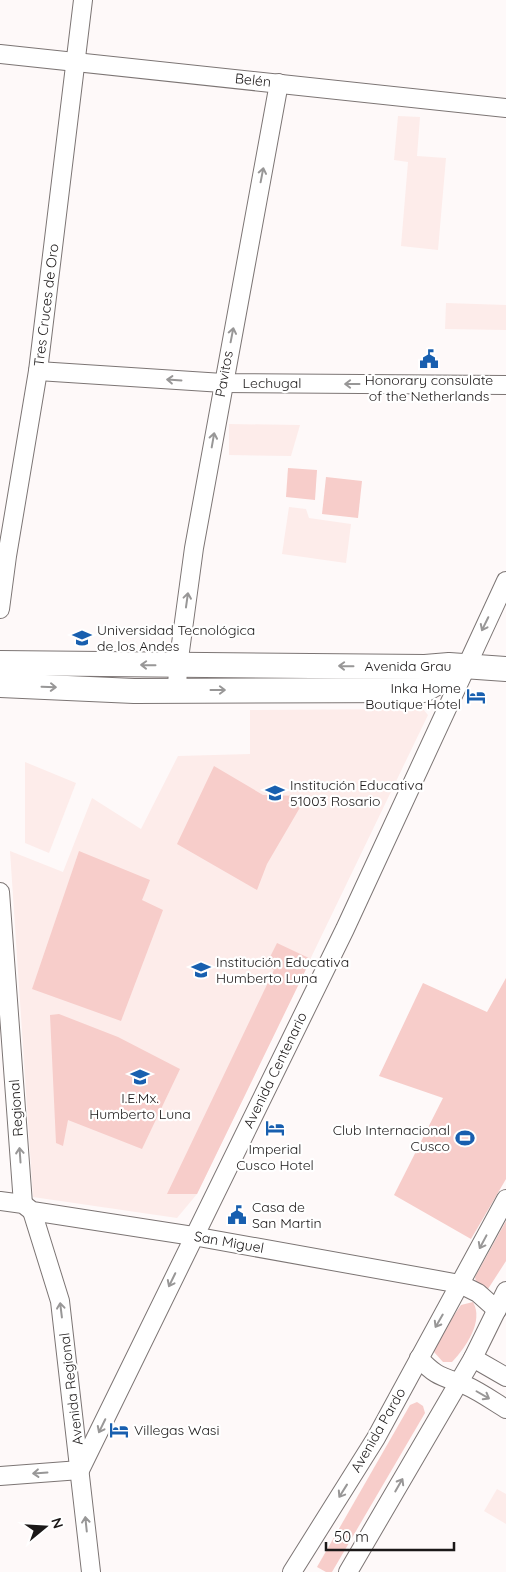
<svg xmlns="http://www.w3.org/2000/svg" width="506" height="1572" viewBox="0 0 506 1572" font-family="Quicksand,sans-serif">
<rect width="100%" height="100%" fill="#fef9f9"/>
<g fill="#fdecea">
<polygon points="398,116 420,117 417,156 446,158 438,250 401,246 408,162 394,160"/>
<polygon points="446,303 506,305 506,330 445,329"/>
<polygon points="229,424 300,425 291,456 229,455"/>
<polygon points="289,507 306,509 309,518 351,524 346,563 282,554"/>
<polygon points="423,709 428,715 197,1194 177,1218 33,1197 10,851 63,872 92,798 141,829 178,756 250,754 250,710"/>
<polygon points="25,762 76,783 49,853 25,843"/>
<polygon points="497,1489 506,1494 506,1524 484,1511"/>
</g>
<g fill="#f7cdca">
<polygon points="288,468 317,470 315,500 286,497"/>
<polygon points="326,477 362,481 358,518 322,514"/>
<polygon points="214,766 263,795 303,796 302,804 267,864 257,890 177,844"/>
<polygon points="79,851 150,880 142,900 163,910 121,1021 32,989"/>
<polygon points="277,943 311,959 197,1194 167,1194 274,970 266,965"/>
<polygon points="506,978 506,1179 471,1239 394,1195 443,1098 379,1076 423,983 487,1012"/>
<polygon points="59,1014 118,1037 180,1069 142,1149 68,1120 63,1146 56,1143 50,1015"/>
<polygon points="506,1221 506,1261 488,1289 477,1288 475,1277"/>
<path d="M473,1302C484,1321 466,1347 452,1362H443L434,1352L437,1340L461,1305Z"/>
<polygon points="417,1402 423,1406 425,1413 332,1572 326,1572 317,1567 410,1405"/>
</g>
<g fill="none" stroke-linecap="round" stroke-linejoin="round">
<g stroke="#7c7574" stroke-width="20">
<g id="street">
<polyline points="0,54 506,108"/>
<polyline points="38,371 223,383 506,385"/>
<polyline points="0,609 7,556 38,371 83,0"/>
<polyline points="177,690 178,666 194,548 279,83"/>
<polyline points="0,892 23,1204"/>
<polyline points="0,1201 23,1204 32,1211 193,1236 460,1284 478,1293 497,1310"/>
<polyline points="32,1211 60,1301 91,1572"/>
<path d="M419,1358C436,1377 442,1376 465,1385C479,1391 493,1401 506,1409"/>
<polyline points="473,1358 506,1377"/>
<polyline points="0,1476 80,1470 345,929 506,581"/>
<polyline points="292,1572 376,1438 506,1199"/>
<polyline points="348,1572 473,1358 506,1291"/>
</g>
</g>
<g stroke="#7c7574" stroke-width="26">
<g id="secondary">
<polyline points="0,663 425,667 449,665 506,669"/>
<polyline points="0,685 134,691 424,690 463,668"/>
</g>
</g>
<use href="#street" stroke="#fff" stroke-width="18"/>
<use href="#secondary" stroke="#fff" stroke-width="24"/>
</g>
<defs><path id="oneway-shaft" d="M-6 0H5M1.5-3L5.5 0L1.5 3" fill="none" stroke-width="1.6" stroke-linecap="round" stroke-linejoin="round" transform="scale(1.25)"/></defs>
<g stroke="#989797">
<use href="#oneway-shaft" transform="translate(262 175) rotate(-79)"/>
<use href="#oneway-shaft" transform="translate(232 335) rotate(-79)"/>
<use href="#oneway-shaft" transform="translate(174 380) rotate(-176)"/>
<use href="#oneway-shaft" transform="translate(352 384) rotate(-180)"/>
<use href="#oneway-shaft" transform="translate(213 440) rotate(-80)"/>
<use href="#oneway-shaft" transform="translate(187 600) rotate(-82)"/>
<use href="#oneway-shaft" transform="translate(485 624) rotate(116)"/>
<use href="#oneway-shaft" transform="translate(148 665) rotate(-179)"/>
<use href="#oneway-shaft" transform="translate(346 666) rotate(-179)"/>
<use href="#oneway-shaft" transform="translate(49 687) rotate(2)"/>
<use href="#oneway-shaft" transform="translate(218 690)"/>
<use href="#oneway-shaft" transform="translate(20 1155) rotate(-94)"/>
<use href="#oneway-shaft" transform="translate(483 1242) rotate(118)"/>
<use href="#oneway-shaft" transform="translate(172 1280) rotate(116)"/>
<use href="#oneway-shaft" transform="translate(61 1310) rotate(-97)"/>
<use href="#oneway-shaft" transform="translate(439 1321) rotate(120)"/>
<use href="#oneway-shaft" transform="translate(483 1395) rotate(30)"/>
<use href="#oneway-shaft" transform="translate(102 1426) rotate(116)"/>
<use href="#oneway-shaft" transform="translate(40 1473) rotate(176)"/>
<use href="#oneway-shaft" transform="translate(399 1485) rotate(-60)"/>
<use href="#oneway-shaft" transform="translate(343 1491) rotate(122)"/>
<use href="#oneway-shaft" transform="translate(86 1524) rotate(-96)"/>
</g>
<defs>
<g id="civic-bare" transform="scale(1.5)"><path d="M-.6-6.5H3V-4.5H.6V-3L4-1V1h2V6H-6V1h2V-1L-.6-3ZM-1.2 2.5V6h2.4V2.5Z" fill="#185faf" stroke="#fff" stroke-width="2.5" paint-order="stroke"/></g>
<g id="university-bare" transform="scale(1.5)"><path d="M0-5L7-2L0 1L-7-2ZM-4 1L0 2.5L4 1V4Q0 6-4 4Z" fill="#185faf" stroke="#fff" stroke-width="2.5" paint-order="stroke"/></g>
<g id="hotel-bare" transform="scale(1.5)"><path d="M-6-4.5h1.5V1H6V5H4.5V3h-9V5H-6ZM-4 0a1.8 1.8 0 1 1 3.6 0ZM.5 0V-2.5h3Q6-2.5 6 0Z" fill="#185faf" stroke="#fff" stroke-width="2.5" paint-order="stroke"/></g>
<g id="school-bare" transform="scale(1.5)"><path d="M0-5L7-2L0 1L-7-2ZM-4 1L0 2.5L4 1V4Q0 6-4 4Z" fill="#185faf" stroke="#fff" stroke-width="2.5" paint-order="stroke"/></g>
<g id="stadium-bare" transform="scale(1.5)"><path d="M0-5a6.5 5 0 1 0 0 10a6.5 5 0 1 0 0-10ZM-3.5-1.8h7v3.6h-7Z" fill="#185faf" stroke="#fff" stroke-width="2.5" paint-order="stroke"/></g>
</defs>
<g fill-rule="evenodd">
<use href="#civic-bare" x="429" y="359"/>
<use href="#university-bare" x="82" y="638"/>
<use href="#hotel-bare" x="476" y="696"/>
<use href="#school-bare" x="275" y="793"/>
<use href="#school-bare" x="201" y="970"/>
<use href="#school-bare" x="140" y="1077"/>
<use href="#hotel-bare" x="275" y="1128"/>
<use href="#stadium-bare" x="465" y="1138"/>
<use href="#civic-bare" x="237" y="1215"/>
<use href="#hotel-bare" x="119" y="1430"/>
</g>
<g text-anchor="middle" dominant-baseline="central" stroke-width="4.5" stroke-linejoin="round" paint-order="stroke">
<g font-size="14" fill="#1b1818" stroke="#fff">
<text transform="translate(253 80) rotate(6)">Belén</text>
<text transform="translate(46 305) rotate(-83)">Tres Cruces de Oro</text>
<text transform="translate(224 374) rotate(-80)">Pavitos</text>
<text x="272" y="383">Lechugal</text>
<text x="408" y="666">Avenida Grau</text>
<text transform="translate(275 1070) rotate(-64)">Avenida Centenario</text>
<text transform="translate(16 1108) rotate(-94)">Regional</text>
<text transform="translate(229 1242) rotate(10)">San Miguel</text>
<text transform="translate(71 1389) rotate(-97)">Avenida Regional</text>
<text transform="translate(378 1430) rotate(-60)">Avenida Pardo</text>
</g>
<g font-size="14" fill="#1b1818" stroke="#fff" text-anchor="start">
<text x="429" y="380" text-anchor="middle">Honorary consulate<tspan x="429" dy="16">of the Netherlands</tspan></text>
<text x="97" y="630">Universidad Tecnológica<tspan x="97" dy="16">de los Andes</tspan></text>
<text x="461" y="688" text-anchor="end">Inka Home<tspan x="461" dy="16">Boutique Hotel</tspan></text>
<text x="290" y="785">Institución Educativa<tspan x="290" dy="16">51003 Rosario</tspan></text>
<text x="216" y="962">Institución Educativa<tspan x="216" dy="16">Humberto Luna</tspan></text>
<text x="140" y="1098" text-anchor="middle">I.E.Mx.<tspan x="140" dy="16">Humberto Luna</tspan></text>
<text x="450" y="1130" text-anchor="end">Club Internacional<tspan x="450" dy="16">Cusco</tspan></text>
<text x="275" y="1149" text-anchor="middle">Imperial<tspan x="275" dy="16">Cusco Hotel</tspan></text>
<text x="252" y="1207">Casa de<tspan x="252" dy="16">San Martin</tspan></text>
<text x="134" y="1430">Villegas Wasi</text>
</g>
</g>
<g transform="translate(45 1527) rotate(72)" stroke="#ffffff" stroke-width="4" paint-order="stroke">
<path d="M0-4L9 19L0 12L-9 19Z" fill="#1b1818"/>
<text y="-8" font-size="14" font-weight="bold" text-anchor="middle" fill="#1b1818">N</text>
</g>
<path d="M326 1542v8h128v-8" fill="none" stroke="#1b1818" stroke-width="2.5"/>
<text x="334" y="1542" font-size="15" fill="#1b1818" stroke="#ffffff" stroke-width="4" paint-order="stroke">50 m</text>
</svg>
